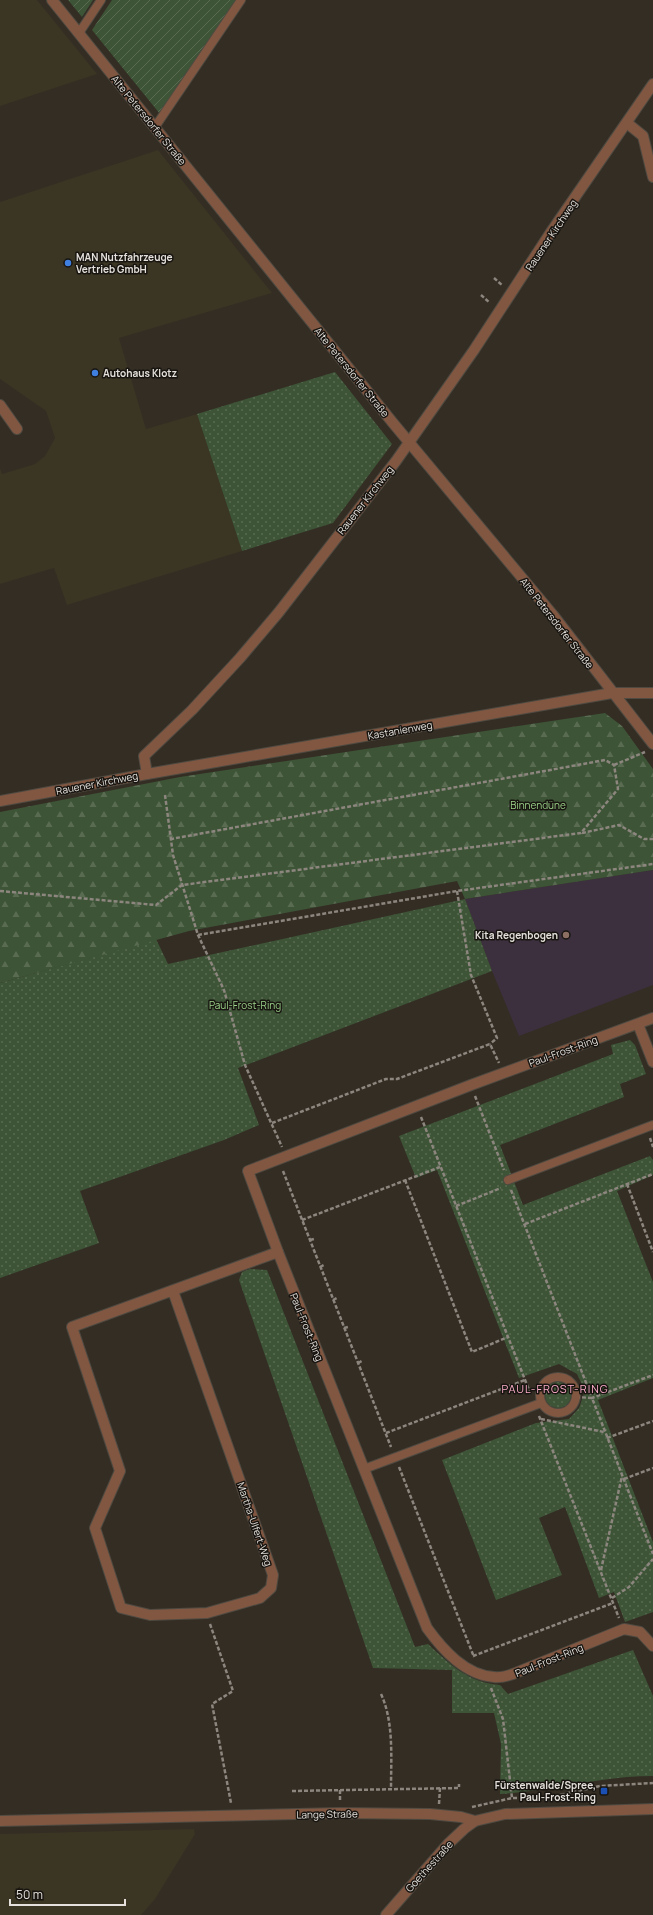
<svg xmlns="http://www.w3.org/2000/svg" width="653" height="1915" viewBox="0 0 653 1915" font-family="Manrope,sans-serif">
<defs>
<pattern id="grass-dots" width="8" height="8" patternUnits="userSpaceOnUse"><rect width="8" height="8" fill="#3d5436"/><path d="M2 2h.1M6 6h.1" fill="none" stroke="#596c52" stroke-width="1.8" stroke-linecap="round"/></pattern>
<pattern id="forest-firs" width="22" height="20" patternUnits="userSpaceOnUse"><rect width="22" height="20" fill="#3d5436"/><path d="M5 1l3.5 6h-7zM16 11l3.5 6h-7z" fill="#596c52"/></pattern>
<pattern id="garden-furrows" width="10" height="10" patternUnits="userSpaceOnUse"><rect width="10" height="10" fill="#3d5436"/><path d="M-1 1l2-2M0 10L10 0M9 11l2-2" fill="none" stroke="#596c52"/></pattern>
</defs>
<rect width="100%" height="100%" fill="#332d24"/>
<g fill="#3b3523">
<polygon points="0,0 37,0 97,74 0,106"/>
<polygon points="158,150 272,293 119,338 146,429 197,414 242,551 67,605 54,568 0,584 0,468 2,474 35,464 45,456 55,438 46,411 0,379 0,202"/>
<polygon points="194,1829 195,1834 155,1899 141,1915 0,1915 0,1834"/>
</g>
<polygon fill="#3d303e" points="653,870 653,985 519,1036 492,971 465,899"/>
<g fill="url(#grass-dots)">
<polygon points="335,372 392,444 333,523 242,551 197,414"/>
<polygon points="465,899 492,971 238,1068 259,1125 224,1140 80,1191 99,1243 0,1278 0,983 156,939 168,964"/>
<polygon points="630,1040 635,1045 646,1074 620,1084 624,1097 500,1145 523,1205 650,1156 653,1160 653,1175 617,1191 653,1282 653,1378 598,1400 653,1542 653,1612 625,1622 614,1592 599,1598 565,1507 539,1518 562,1575 496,1600 442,1460 536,1423 569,1419 579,1408 585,1391 577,1374 559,1364 519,1378 437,1170 416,1178 399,1136 613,1054 611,1045"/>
<path d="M250,1269L267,1270L415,1647L428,1644C451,1665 467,1682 500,1685L508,1694L633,1650L653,1696V1776C600,1776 552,1791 500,1794L501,1744L494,1713H452V1670L373,1668L239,1280L242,1272Z"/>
<circle cx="558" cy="1395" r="13"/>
</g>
<polygon fill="url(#forest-firs)" points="605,713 622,726 653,769 653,870 465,899 457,881 189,931 0,983 0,812 180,777"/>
<g fill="url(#garden-furrows)">
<polygon points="68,0 93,0 82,17"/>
<polygon points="112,0 236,0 160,114 92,30"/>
</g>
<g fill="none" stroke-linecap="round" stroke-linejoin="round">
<g stroke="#4f4a41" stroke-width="10">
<g id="service">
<polyline points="79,33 101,0"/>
<polyline points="155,127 241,0"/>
<polyline points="508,1180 653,1125"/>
<circle cx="558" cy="1395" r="18"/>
<polyline points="364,1469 541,1403"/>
</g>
</g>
<g stroke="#4f4a41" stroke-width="12">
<g id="minor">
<polyline points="52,0 393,423 553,615 653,744"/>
<polyline points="627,123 643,136 653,177"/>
<polyline points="0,405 17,429"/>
<polyline points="147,774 144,756 192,710 240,658 279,612 396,461 474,350 551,232 653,84"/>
<polyline points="0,801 147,774 612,693 653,693"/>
<path d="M653,1018L471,1085L248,1171L278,1252L427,1628C443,1650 465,1675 494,1677C500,1678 507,1676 513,1674L624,1629L640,1632L653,1646"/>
<polyline points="638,1024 653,1062"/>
<polyline points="173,1291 273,1575 271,1588 260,1598 207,1613 150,1615 121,1608 95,1528 120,1471 72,1327 278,1252"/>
<polyline points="0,1821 340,1813 430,1814 461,1817 475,1821"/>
</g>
</g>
<g stroke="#4f4a41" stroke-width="12">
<polyline id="tertiary" points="386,1915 448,1844 464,1829 475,1821 505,1814 653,1809"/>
</g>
<g stroke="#8c867f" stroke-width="2.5" stroke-dasharray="4 2" stroke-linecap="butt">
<polyline points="494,278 502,285"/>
<polyline points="481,295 490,303"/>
<polyline points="614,765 645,752"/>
<polyline points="165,795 173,855 198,935 224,990 245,1065 282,1147"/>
<polyline points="582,833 619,825 644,839 653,839"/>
<polyline points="0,891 156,905 182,885 581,833 618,789 614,765 605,760 171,839"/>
<polyline points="457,891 471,975 497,1038 490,1044"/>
<polyline points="198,935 457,891 653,864"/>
<polyline points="475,1096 504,1170"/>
<polyline points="421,1117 531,1395"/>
<polyline points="272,1123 386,1079 397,1079 490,1044 499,1063"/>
<polyline points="650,1138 653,1147"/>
<polyline points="283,1171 391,1447"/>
<polyline points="405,1180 472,1352 508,1337"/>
<polyline points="627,1184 653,1252"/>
<polyline points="511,1190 592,1398 653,1375"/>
<polyline points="456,1206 501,1188"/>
<polyline points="302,1220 440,1167"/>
<polyline points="525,1224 653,1174"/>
<polyline points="310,1240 314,1239"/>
<polyline points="320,1267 324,1265"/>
<polyline points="333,1300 337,1298"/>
<polyline points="344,1328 348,1327"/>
<polyline points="358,1363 362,1361"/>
<polyline points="576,1397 592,1398 653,1554"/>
<polyline points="539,1416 619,1618"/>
<polyline points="541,1419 604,1432"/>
<polyline points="386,1433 525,1380"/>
<polyline points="607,1438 653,1421"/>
<polyline points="399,1467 474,1657"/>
<polyline points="624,1479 653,1468"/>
<polyline points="601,1570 622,1476"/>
<polyline points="612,1598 629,1587 653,1559"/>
<polyline points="210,1624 233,1691 212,1704 231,1803"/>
<polyline points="473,1656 613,1603"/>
<polyline points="491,1688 503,1719 512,1798"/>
<path d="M381,1694C394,1722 391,1758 391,1789"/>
<polyline points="340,1790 340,1801"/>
<polyline points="292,1791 459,1788 459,1784"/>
<polyline points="439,1804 440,1788"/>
<polyline points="472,1807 512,1798 546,1798 600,1786 653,1783"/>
</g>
<use href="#service" stroke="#815742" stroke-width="8"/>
<use href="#minor" stroke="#815742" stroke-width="10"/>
<use href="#tertiary" stroke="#815742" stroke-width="10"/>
</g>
<g fill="#3f7fe0" stroke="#181511" stroke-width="1.5">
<circle cx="68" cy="263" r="4"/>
<circle cx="95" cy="373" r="4"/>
</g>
<circle fill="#8d6e63" stroke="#181511" stroke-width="1.5" cx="566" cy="935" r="4"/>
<rect fill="#1a4fb4" stroke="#181511" stroke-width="1.5" x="600" y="1787" width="8" height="8" rx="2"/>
<g text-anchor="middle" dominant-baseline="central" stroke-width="3" stroke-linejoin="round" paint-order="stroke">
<g font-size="10" fill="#e5e0db" stroke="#181511">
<text transform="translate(149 120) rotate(51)">Alte Petersdorfer Straße</text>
<text transform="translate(551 235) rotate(-56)">Rauener Kirchweg</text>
<text transform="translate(352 372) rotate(51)">Alte Petersdorfer Straße</text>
<text transform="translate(365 500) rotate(-52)">Rauener Kirchweg</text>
<text transform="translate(557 623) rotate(52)">Alte Petersdorfer Straße</text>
<text transform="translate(400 730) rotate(-10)">Kastanienweg</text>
<text transform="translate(97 783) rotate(-11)">Rauener Kirchweg</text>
<text transform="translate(563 1051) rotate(-20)">Paul-Frost-Ring</text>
<text transform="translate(307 1327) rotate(68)">Paul-Frost-Ring</text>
<text transform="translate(255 1524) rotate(71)">Martha-Ulfert-Weg</text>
<text transform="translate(549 1660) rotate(-22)">Paul-Frost-Ring</text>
<text transform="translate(327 1814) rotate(-1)">Lange Straße</text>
<text transform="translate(429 1866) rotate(-48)">Goethestraße</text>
</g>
<g font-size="10" font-weight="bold" fill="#e5e0db" stroke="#181511" text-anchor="start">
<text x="76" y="257">MAN Nutzfahrzeuge<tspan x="76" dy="12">Vertrieb GmbH</tspan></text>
<text x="103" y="373">Autohaus Klotz</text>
<text x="558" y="935" text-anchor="end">Kita Regenbogen</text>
<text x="596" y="1785" text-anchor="end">Fürstenwalde/Spree,<tspan x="596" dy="12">Paul-Frost-Ring</tspan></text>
</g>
<g font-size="10" fill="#9bd289" stroke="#181511">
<text x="538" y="805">Binnendüne</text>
<text x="245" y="1005">Paul-Frost-Ring</text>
</g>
<g font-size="11" letter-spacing="1" fill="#fdaecb" stroke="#181511">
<text x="555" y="1388">PAUL-FROST-RING</text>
</g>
</g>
<path d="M10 1899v6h115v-6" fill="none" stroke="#e5e0db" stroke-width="2"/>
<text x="16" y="1899" font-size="12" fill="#e5e0db" stroke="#181511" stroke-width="3" paint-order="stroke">50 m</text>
</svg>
